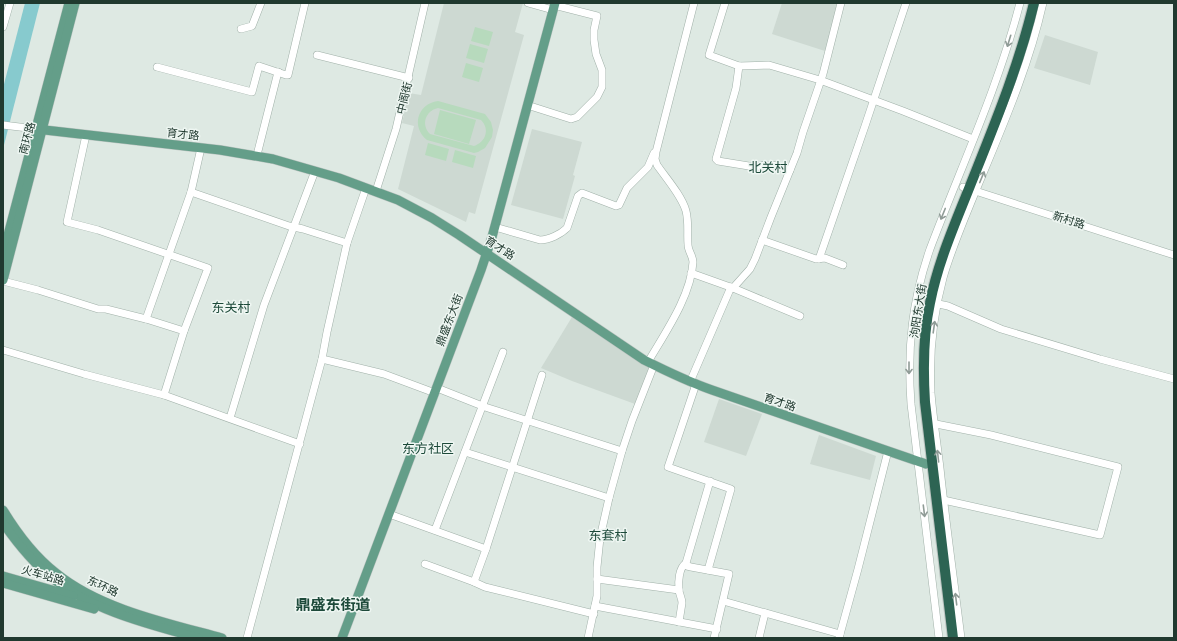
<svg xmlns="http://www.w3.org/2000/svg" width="1177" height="641" viewBox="0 0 1177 641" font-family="Jost,'Noto Sans SC',sans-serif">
<rect width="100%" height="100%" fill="#dee9e3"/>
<g fill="#cdd9d2">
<polygon points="444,3 523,3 515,32 524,35 475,214 469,212 466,222 398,189 414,126 402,123 409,93 421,95"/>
<polygon points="782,3 838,3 825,51 772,34"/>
<polygon points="1045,35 1098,52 1090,85 1034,68"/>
<polygon points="532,129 582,142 573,175 575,176 563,219 511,205"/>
<polygon points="572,317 650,367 635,404 572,381 541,368"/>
<polygon points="719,399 762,414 746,456 704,442"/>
<polygon points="819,435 876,456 870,480 810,464"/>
</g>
<g fill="#b7dabd" fill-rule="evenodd">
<polygon points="475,27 493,32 489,46 471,41"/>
<polygon points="470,44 488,49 484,63 466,58"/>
<polygon points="466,63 483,68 479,82 462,77"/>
<path d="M438,101L485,114L491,122L493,130L492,137L485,148L478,152L474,153L427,140C411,127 417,104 438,101ZM438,108L481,120C490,129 486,142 474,146L430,134C421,125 425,111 438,108Z"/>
<polygon points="440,110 476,120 469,144 434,134"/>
<polygon points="428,143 449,149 446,161 425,155"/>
<polygon points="455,150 476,156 473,168 452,162"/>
</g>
<polygon fill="#87cace" points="25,3 40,3 3,149 3,88"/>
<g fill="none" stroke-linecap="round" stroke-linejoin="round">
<g stroke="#a1b1a9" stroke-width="8">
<g id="minor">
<polyline points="528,3 553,10"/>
<polyline points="725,3 709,55 739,66 769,65 820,80 903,111 973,139"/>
<polyline points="3,27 10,3"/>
<polyline points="241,29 252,26 261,3"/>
<polyline points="317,55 409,78"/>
<polyline points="739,66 736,88 716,159 718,161 755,167 765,165 773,165 790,170"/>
<polyline points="157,67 252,92 259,66 286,75 288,75 305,3"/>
<polyline points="527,105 571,119 577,117 597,97 602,87 602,70 596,54 594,40 594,30 597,16 554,5"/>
<polyline points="3,125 36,129"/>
<polyline points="86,135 67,222 98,230 208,268 184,331 164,395"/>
<polyline points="257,155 278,72"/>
<polyline points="963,187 1174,255"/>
<polyline points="376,191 396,129 425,3"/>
<polyline points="191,192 289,226 303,229 347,243"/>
<path d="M495,227L540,240C549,240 561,234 567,228L578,196L582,193L616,206L619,205L627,188L648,167L654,153"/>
<polyline points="762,240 816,259 825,258 843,265"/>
<polyline points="819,259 865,126 906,3"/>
<polyline points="691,273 733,288 800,316"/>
<polyline points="3,281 38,290 98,309 106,309 146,319 184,331"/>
<polyline points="733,288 750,269 755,259 771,217 797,153 803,132 823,74 841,3"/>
<polyline points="934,303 948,306 1001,329 1100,359 1174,379"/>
<polyline points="146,319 191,192 201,148"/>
<polyline points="3,350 84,374 164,395 300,444"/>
<polyline points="322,359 384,374 435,393"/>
<path d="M648,362C665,333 691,296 693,262C693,256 688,251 688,245C687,234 689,223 686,211C682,196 666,178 657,165L655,159L656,152L694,3"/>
<polyline points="690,382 731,287"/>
<polyline points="696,384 668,467 731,489 708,570"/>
<polyline points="437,388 485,407 622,451"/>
<polyline points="230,418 264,305 315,171"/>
<polyline points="931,423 991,435 1118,467 1100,535 939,499"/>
<polyline points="465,452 609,498"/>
<polyline points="710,481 686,563 687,566 691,567 729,574 714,638"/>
<polyline points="389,514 486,549"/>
<polyline points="435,530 503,352"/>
<polyline points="425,564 474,582 485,587 594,614"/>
<polyline points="597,579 679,590"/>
<polyline points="474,582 486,549 542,375"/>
<polyline points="723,601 840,634"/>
<polyline points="595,606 717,629"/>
<path d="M679,622C680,616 681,609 682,603C682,598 679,594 679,590C678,581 679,568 686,563"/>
<polyline points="247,638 322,359 327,332 347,243 366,188"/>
<polyline points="588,638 597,596 597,567 600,538 609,498 622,451 632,421 654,365"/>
<polyline points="759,638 765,613"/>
<polyline points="839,638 858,569 888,451"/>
<path d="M939,638L911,404C907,348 912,301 930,249C961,167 998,88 1020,3"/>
<path d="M961,638C954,581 946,525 940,468C937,443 933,418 931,393C929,354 933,315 943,278C951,250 963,222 974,195C1000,132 1028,70 1043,3"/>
</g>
</g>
<g stroke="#bcc4c1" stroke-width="10">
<g id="major">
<path d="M36,129L220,150L273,159L339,178L398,200L432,218L459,235L644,360C666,371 689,382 712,390L888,451L926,464"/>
<polyline points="3,254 69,3"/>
<polyline points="3,280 75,3"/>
<path d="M3,510C17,533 34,556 56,573C100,609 167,623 222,638"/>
<path d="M3,523C17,543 33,563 52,578C93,611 148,624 198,638"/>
<polyline points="3,576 73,596"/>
<polyline points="3,583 94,609"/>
<polyline points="342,638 481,270 492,237 555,3"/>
</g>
</g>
<g stroke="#bcc4c1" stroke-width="12">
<path id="highway" d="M953,638L925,402C923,369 923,335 930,303C938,262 955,224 970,186C994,126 1019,66 1034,3"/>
</g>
<use href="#minor" stroke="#fff" stroke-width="7"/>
<use href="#major" stroke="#649e89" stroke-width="9"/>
<use href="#highway" stroke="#2d6453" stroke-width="10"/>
</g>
<defs><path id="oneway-shaft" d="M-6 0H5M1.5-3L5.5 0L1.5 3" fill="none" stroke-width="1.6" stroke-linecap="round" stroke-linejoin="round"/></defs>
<g stroke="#909c97">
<use href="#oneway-shaft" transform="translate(1009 41) rotate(107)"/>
<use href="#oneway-shaft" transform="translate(982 177) rotate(-68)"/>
<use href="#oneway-shaft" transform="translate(943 214) rotate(112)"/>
<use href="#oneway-shaft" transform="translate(934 327) rotate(-82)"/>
<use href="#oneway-shaft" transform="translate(909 368) rotate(90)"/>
<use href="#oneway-shaft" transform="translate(938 456) rotate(-96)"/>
<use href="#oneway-shaft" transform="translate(924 511) rotate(83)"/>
<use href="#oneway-shaft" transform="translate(956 599) rotate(-97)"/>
</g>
<g text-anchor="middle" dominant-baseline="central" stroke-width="3" stroke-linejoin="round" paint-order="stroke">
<g font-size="11" fill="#20392f" stroke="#eef6f2">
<text transform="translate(404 98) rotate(-76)">中阁街</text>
<text transform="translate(183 134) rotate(6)">育才路</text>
<text transform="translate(27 138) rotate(-75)">南环路</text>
<text transform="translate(1069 220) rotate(18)">新村路</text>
<text transform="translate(500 248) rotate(33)">育才路</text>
<text transform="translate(918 311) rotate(-81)">泃阳东大街</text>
<text transform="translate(449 320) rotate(-69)">鼎盛东大街</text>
<text transform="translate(780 402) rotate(19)">育才路</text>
<text transform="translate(43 575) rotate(16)">火车站路</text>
<text transform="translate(103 586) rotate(25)">东环路</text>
</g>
<g font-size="13" fill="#1d4a3a" stroke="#eef6f2">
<text x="768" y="167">北关村</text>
<text x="231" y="307">东关村</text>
<text x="428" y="448">东方社区</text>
<text x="608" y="535">东套村</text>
</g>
<g font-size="15" font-weight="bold" fill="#1d4a3a" stroke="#eef6f2">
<text x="333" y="605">鼎盛东街道</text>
</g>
</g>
<rect width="1177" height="641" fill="none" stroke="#20392f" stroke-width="8"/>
</svg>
